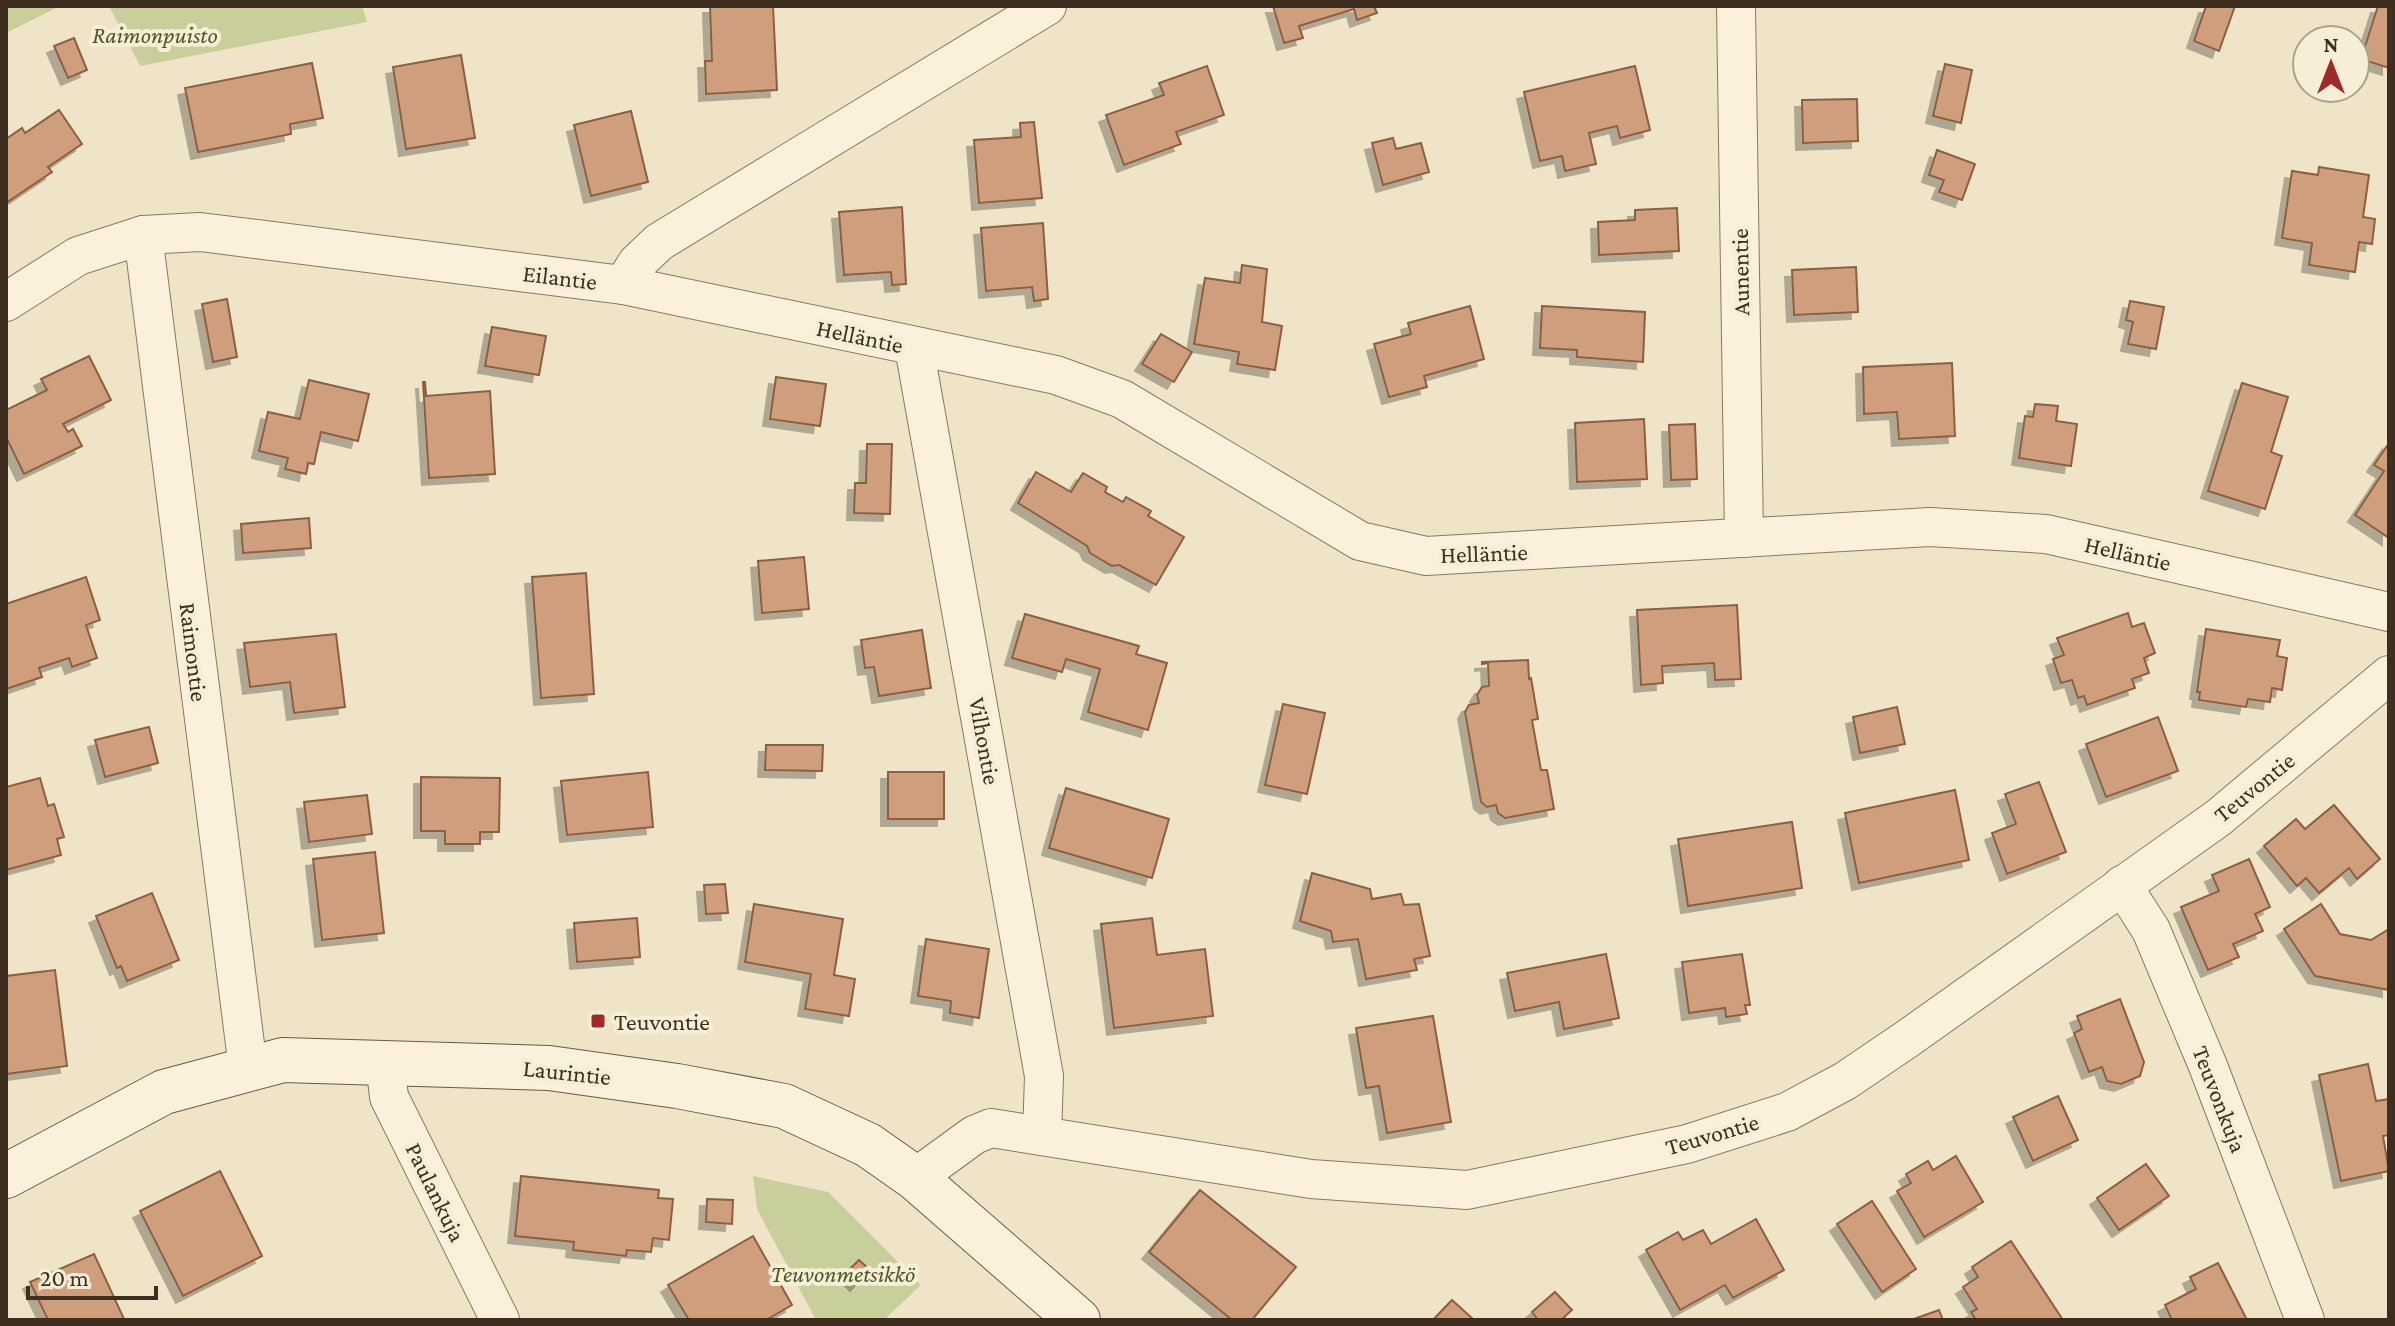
<svg xmlns="http://www.w3.org/2000/svg" width="2395" height="1326" viewBox="0 0 2395 1326" font-family="'Crimson Pro',serif">
<defs>
<filter id="shadow"><feDropShadow dx="-7" dy="7" stdDeviation="0" flood-color="#0004"/></filter>
</defs>
<rect width="100%" height="100%" fill="#f0e4c8"/>
<g fill="#c9cf9b">
<polygon points="6,6 60,6 6,33"/>
<polygon points="109,6 362,6 367,22 140,66"/>
<polygon points="753,1176 828,1192 921,1285 884,1320 816,1320 757,1209"/>
</g>
<g fill="#cf9f7d" stroke="#8d5f41" stroke-width="2" filter="url(#shadow)">
<polygon points="710,6 773,6 777,90 706,94 705,61 712,61"/>
<polygon points="1273,6 1374,6 1377,13 1357,20 1354,9 1299,26 1303,38 1284,43"/>
<polygon points="2206,6 2235,6 2219,51 2194,41"/>
<polygon points="2378,6 2389,6 2389,68 2361,59"/>
<polygon points="74,38 87,70 68,78 54,46"/>
<polygon points="461,55 475,138 406,149 393,67"/>
<polygon points="312,63 323,118 290,124 291,134 198,152 185,88"/>
<polygon points="1945,64 1972,70 1961,123 1933,116"/>
<polygon points="1207,66 1224,115 1176,132 1181,144 1124,165 1106,115 1164,95 1159,83"/>
<polygon points="1635,66 1650,130 1620,138 1617,126 1589,133 1596,164 1565,171 1562,156 1540,161 1524,92"/>
<polygon points="1857,99 1858,141 1803,143 1802,100"/>
<polygon points="59,110 82,144 48,167 52,172 6,203 6,139 22,128 25,133"/>
<polygon points="631,111 648,182 591,196 574,125"/>
<polygon points="1034,122 1042,198 979,203 974,140 1021,137 1020,123"/>
<polygon points="1393,138 1396,149 1421,143 1429,172 1383,185 1372,143"/>
<polygon points="1937,150 1975,164 1962,200 1939,192 1944,180 1929,175"/>
<polygon points="2319,167 2369,175 2363,217 2375,219 2372,244 2359,242 2355,272 2309,265 2312,243 2282,238 2292,171 2318,175"/>
<polygon points="902,207 906,284 892,285 891,272 844,275 839,212"/>
<polygon points="1677,208 1679,251 1599,255 1598,222 1635,220 1635,210"/>
<polygon points="1043,223 1048,299 1034,301 1032,287 986,291 981,228"/>
<polygon points="1242,265 1267,269 1262,322 1282,326 1275,370 1237,364 1239,352 1194,344 1205,278 1240,283"/>
<polygon points="1856,267 1858,312 1794,315 1792,270"/>
<polygon points="227,299 237,357 213,362 202,304"/>
<polygon points="2130,301 2164,307 2156,349 2128,344 2133,322 2126,320"/>
<polygon points="1470,306 1484,359 1424,376 1427,387 1389,397 1374,344 1411,334 1408,323"/>
<polygon points="1542,306 1645,312 1643,362 1577,357 1577,350 1540,348"/>
<polygon points="492,327 546,336 539,375 485,366"/>
<polygon points="1161,334 1192,352 1174,382 1142,364"/>
<polygon points="89,356 111,400 63,424 68,432 73,429 82,446 24,474 6,437 6,410 47,390 41,379"/>
<polygon points="1952,363 1955,436 1899,439 1897,412 1864,414 1863,367"/>
<polygon points="776,377 826,384 820,426 770,419"/>
<polygon points="309,380 369,394 358,441 321,432 314,464 308,463 306,474 285,469 288,458 259,451 268,412 300,419"/>
<polygon points="423,382 425,382 426,396 490,391 495,474 429,478"/>
<polygon points="2242,383 2288,397 2271,452 2282,456 2265,509 2208,491"/>
<polygon points="2035,404 2058,406 2056,421 2077,424 2071,466 2019,458 2025,416 2033,417"/>
<polygon points="1644,419 1647,479 1577,482 1575,423"/>
<polygon points="1695,424 1697,479 1671,480 1669,425"/>
<polygon points="2389,443 2389,538 2355,515 2384,471 2374,465"/>
<polygon points="867,444 892,444 890,514 854,513 855,483 866,483"/>
<polygon points="1036,472 1071,492 1083,473 1107,487 1105,492 1123,502 1126,497 1151,511 1148,516 1184,537 1156,585 1119,565 1112,566 1090,553 1087,546 1018,503"/>
<polygon points="309,518 311,548 243,553 241,524"/>
<polygon points="804,557 809,609 762,613 758,561"/>
<polygon points="586,573 594,694 541,698 532,577"/>
<polygon points="86,577 100,620 86,625 97,658 72,667 69,658 39,668 42,677 6,689 6,604"/>
<polygon points="1737,605 1741,679 1715,680 1714,663 1662,666 1663,683 1641,685 1637,610"/>
<polygon points="2128,613 2132,627 2144,623 2155,653 2144,658 2149,673 2132,679 2135,688 2087,705 2084,696 2078,698 2072,680 2061,683 2053,659 2064,655 2057,638"/>
<polygon points="1025,614 1139,646 1136,654 1167,663 1148,730 1088,712 1100,669 1066,659 1062,672 1012,658"/>
<polygon points="2206,629 2280,640 2277,656 2287,658 2282,690 2272,688 2270,702 2248,699 2246,707 2199,700 2200,692 2197,692"/>
<polygon points="922,630 931,688 879,696 874,667 865,668 861,640"/>
<polygon points="336,634 345,707 294,713 290,682 250,687 244,643"/>
<polygon points="1528,660 1529,679 1531,678 1538,719 1532,720 1541,770 1547,770 1554,809 1505,818 1498,813 1496,805 1487,807 1481,802 1465,712 1469,705 1479,703 1477,695 1482,687 1489,686 1488,663 1482,664 1482,662"/>
<polygon points="1283,704 1325,713 1307,794 1265,785"/>
<polygon points="1897,707 1905,744 1860,753 1853,717"/>
<polygon points="2158,717 2178,771 2106,797 2086,744"/>
<polygon points="149,727 158,763 105,777 95,740"/>
<polygon points="766,745 823,745 822,771 765,770"/>
<polygon points="648,772 653,827 567,835 561,781"/>
<rect x="888" y="772" width="56" height="47"/>
<polygon points="421,777 500,778 499,832 480,832 480,844 445,844 445,831 421,831"/>
<polygon points="40,778 48,806 54,804 64,837 57,839 61,855 6,870 6,787"/>
<polygon points="2039,782 2066,852 2007,874 1992,833 2016,824 2005,794"/>
<polygon points="1066,788 1169,819 1152,878 1049,848"/>
<polygon points="1955,790 1969,860 1859,883 1845,813"/>
<polygon points="367,795 372,834 309,842 304,802"/>
<polygon points="2334,805 2380,859 2357,879 2349,868 2319,893 2306,878 2297,886 2264,846 2296,819 2305,829"/>
<polygon points="1792,822 1802,888 1688,906 1678,839"/>
<polygon points="375,852 384,933 322,940 313,859"/>
<polygon points="2249,859 2270,907 2255,914 2263,931 2233,944 2239,957 2208,970 2181,907 2219,891 2212,875"/>
<polygon points="1312,873 1370,889 1372,899 1401,894 1404,905 1419,904 1430,956 1414,959 1417,970 1366,979 1358,939 1333,942 1331,931 1300,921"/>
<polygon points="725,884 728,913 706,914 704,885"/>
<polygon points="152,893 179,960 127,981 121,966 117,968 96,916"/>
<polygon points="754,904 843,919 834,975 855,979 849,1016 805,1009 811,974 745,962"/>
<polygon points="2321,904 2340,934 2371,940 2389,929 2389,990 2315,976 2284,929"/>
<polygon points="637,918 640,957 577,962 574,923"/>
<polygon points="1152,918 1157,955 1205,949 1213,1016 1114,1028 1101,924"/>
<polygon points="926,939 989,949 979,1018 950,1013 951,1001 918,996"/>
<polygon points="1606,954 1619,1018 1564,1029 1559,1002 1515,1011 1507,973"/>
<polygon points="1742,954 1750,1005 1745,1005 1747,1014 1726,1017 1725,1008 1689,1013 1682,962"/>
<polygon points="55,970 67,1066 6,1074 6,976"/>
<polygon points="2120,999 2144,1062 2140,1076 2121,1084 2107,1081 2102,1067 2089,1072 2074,1033 2082,1029 2077,1016"/>
<polygon points="1433,1016 1451,1122 1387,1133 1379,1086 1366,1088 1356,1028"/>
<polygon points="2368,1064 2376,1101 2389,1099 2389,1135 2383,1136 2389,1171 2341,1181 2319,1075"/>
<polygon points="2058,1096 2078,1140 2033,1161 2013,1117"/>
<polygon points="1956,1156 1983,1202 1924,1237 1897,1191 1911,1183 1906,1174 1928,1161 1933,1170"/>
<polygon points="2146,1164 2169,1196 2119,1230 2097,1198"/>
<polygon points="220,1171 262,1256 183,1296 140,1211"/>
<polygon points="521,1176 659,1190 658,1198 673,1199 669,1240 653,1238 651,1252 627,1250 626,1256 573,1250 574,1242 515,1236"/>
<polygon points="1200,1190 1296,1267 1252,1320 1232,1320 1149,1252"/>
<polygon points="707,1199 733,1200 732,1224 706,1222"/>
<polygon points="1872,1201 1916,1269 1882,1292 1837,1224"/>
<polygon points="1756,1219 1784,1270 1733,1298 1725,1285 1680,1310 1646,1250 1678,1232 1683,1240 1703,1230 1711,1244"/>
<polygon points="753,1236 792,1305 766,1320 689,1320 668,1285"/>
<polygon points="2011,1241 2063,1320 1976,1320 1971,1312 1977,1309 1963,1287 1978,1277 1972,1267"/>
<polygon points="94,1254 124,1319 48,1320 30,1282"/>
<polygon points="859,1260 870,1270 857,1284 846,1273"/>
<polygon points="2218,1263 2247,1320 2172,1320 2165,1305 2196,1289 2190,1277"/>
<polygon points="1555,1292 1572,1310 1561,1320 1538,1320 1532,1312"/>
<polygon points="1452,1300 1474,1320 1433,1320"/>
<polygon points="1939,1310 1943,1320 1911,1320"/>
</g>
<g fill="none" stroke-linecap="round" stroke-linejoin="round">
<g stroke="#8d765c" stroke-width="40">
<g id="street">
<polyline points="1736,6 1744,538"/>
<polyline points="143,235 248,1068"/>
<polyline points="623,285 1056,375 1122,399 1360,541 1426,556 1930,527 2046,534 2389,612"/>
<polyline points="6,302 78,256 143,235 200,232 623,285 637,263 659,242 1047,6"/>
<polyline points="914,347 1044,1076 1042,1136"/>
<polyline points="2122,885 2151,930 2208,1066 2305,1320"/>
<polyline points="385,1061 389,1097 500,1320"/>
<polyline points="915,1178 974,1135 991,1128 1311,1179 1467,1190 1687,1144 1787,1112 1845,1081 1907,1039 2218,818 2389,675"/>
</g>
</g>
<g stroke="#6f573f" stroke-width="46">
<polyline id="secondary" points="6,1176 164,1092 283,1060 549,1068 677,1086 784,1106 868,1145 915,1178 1078,1320"/>
</g>
<use href="#street" stroke="#faf1dc" stroke-width="38"/>
<use href="#secondary" stroke="#faf1dc" stroke-width="44"/>
</g>
<rect fill="#9e2a2b" stroke="#f7eed8" stroke-width="3" x="590" y="1013" width="16" height="16" rx="4"/>
<g text-anchor="middle" dominant-baseline="central" stroke-width="8" stroke-linejoin="round" paint-order="stroke">
<g font-size="24" font-style="italic" fill="#4d5a26" stroke="#f7eed8">
<text x="155" y="34">Raimonpuisto</text>
<text x="843" y="1273">Teuvonmetsikkö</text>
</g>
<g font-size="24" fill="#3d2e20" stroke="#f7eed8">
<text transform="translate(1740 272) rotate(-91)">Aunentie</text>
<text transform="translate(560 277) rotate(7)">Eilantie</text>
<text transform="translate(860 336) rotate(12)">Helläntie</text>
<text transform="translate(1484 553) rotate(-2)">Helläntie</text>
<text transform="translate(2128 553) rotate(13)">Helläntie</text>
<text transform="translate(194 652) rotate(83)">Raimontie</text>
<text transform="translate(985 741) rotate(80)">Vilhontie</text>
<text transform="translate(2254 787) rotate(-39)">Teuvontie</text>
<text transform="translate(567 1072) rotate(6)">Laurintie</text>
<text transform="translate(2220 1099) rotate(69)">Teuvonkuja</text>
<text transform="translate(1712 1134) rotate(-16)">Teuvontie</text>
<text transform="translate(436 1192) rotate(64)">Paulankuja</text>
</g>
<g font-size="24" fill="#3d2e20" stroke="#f7eed8" text-anchor="start">
<text x="614" y="1021">Teuvontie</text>
</g>
</g>
<rect width="2395" height="1326" fill="none" stroke="#3d2e20" stroke-width="16"/>
<g transform="translate(2331 64)"><circle r="38" fill="#f7eed8" stroke="#ada18e" stroke-width="2"/>
<path d="M0-6L14 30L0 20L-14 30Z" fill="#9e2a2b"/>
<text y="-12" font-size="22" font-weight="bold" text-anchor="middle" fill="#3d2e20">N</text>
</g>
<path d="M28 1286v12h128v-12" fill="none" stroke="#3d2e20" stroke-width="4"/>
<text x="40" y="1286" font-size="24" fill="#3d2e20" stroke="#f7eed8" stroke-width="6" paint-order="stroke">20 m</text>
</svg>
